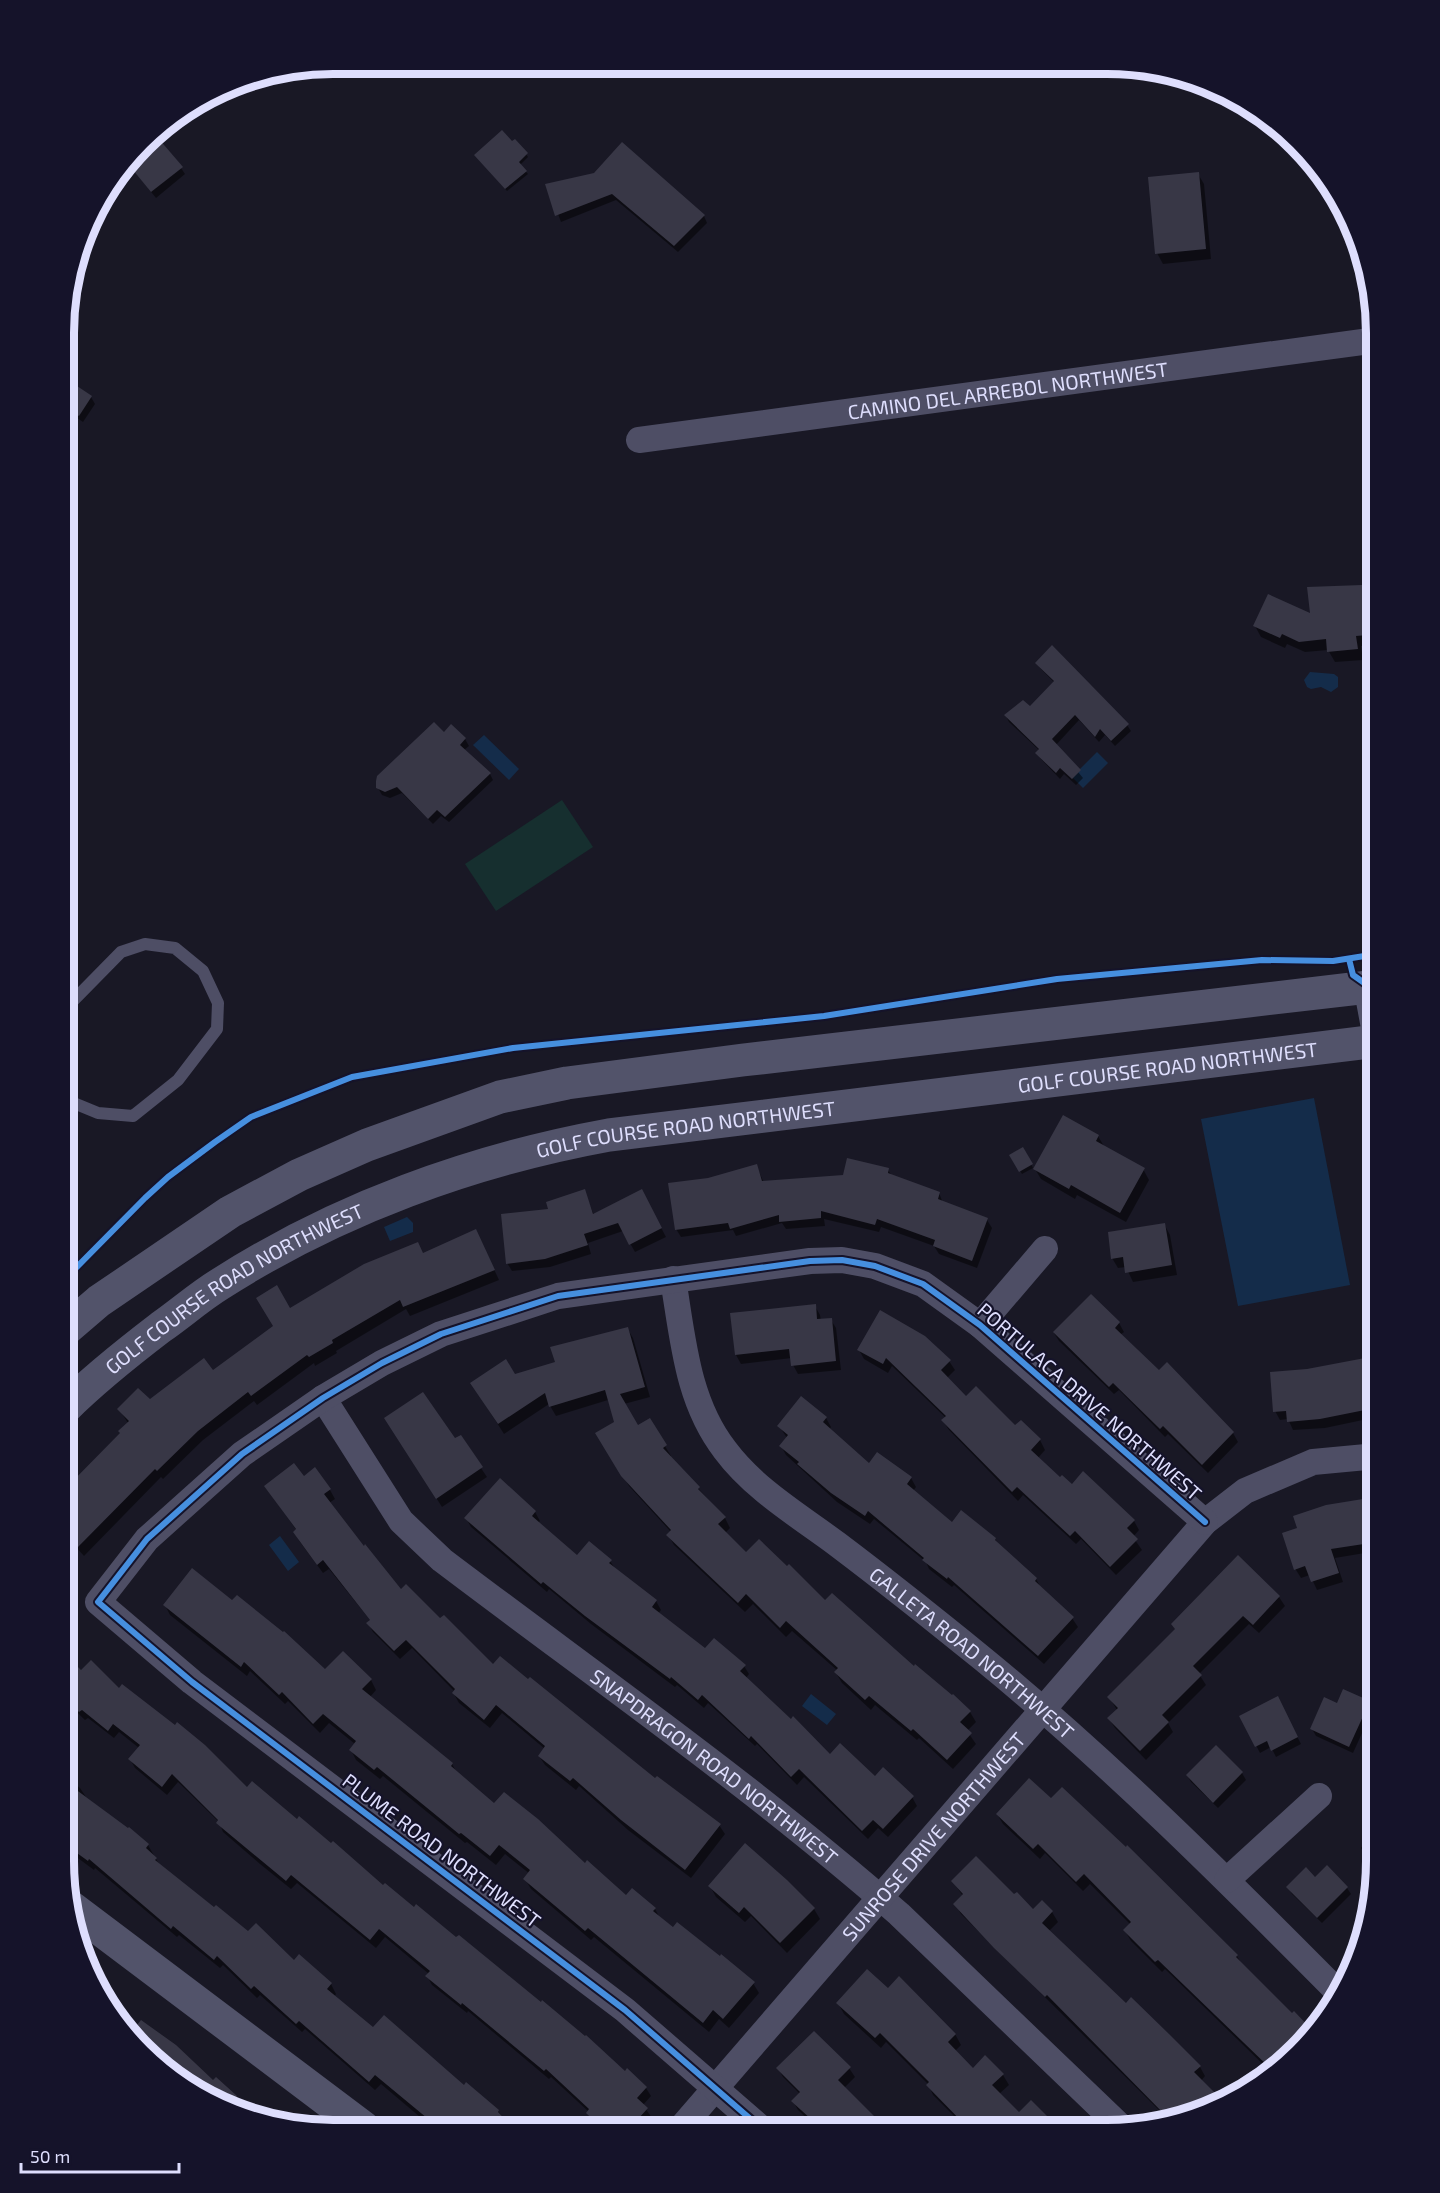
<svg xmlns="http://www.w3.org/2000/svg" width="1440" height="2193" viewBox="0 0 1440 2193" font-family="'Exo 2',sans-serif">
<rect width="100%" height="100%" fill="#191825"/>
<polygon fill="#162f2f" points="562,800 593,847 496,911 465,864"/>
<g fill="#142c4a">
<polygon points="1310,672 1334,674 1338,677 1338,687 1331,692 1321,687 1311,689 1307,687 1304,680"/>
<polygon points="484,735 519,769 509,780 473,745"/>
<polygon points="1097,752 1108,763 1083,788 1072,777"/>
<polygon points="1314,1098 1350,1285 1238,1306 1201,1119"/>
<polygon points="407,1217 413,1223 413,1232 390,1241 384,1227"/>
<polygon points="280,1536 299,1562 288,1571 269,1545"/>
<polygon points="811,1694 836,1714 827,1725 802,1706"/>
</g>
<g fill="#0007">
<polygon points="138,151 140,154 181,168 185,174 156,198 135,172 125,179 121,173"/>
<polygon points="526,154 528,157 520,165 528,174 507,191 478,158"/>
<polygon points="595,174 704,216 707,223 678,252 616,200 561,222 547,185"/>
<polygon points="1198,174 1204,184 1211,259 1163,264 1157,253"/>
<polygon points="65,380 91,397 95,404 83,422 65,410"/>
<polygon points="1361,586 1367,597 1368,603 1377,602 1377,641 1372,641 1373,645 1361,646 1363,660 1335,662 1328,650 1305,652 1287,644 1285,648 1261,637 1255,626 1312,616"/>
<polygon points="1037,663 1127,725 1131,731 1115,746 1105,735 1099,742 1079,720 1056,745 1083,778 1076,785 1064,774 1060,779 1041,759 1037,753 1039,750 1009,722 1006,716 1030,708 1055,683 1041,669"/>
<polygon points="444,734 465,739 469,746 464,750 490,774 493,780 449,822 441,816 433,824 402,793 390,798 382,795 378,788"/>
<polygon points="1098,1136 1105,1148 1143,1169 1149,1180 1126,1222 1077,1195 1075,1199 1041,1179 1035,1169"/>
<polygon points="1023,1149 1033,1168 1022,1174 1011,1156"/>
<polygon points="756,1165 764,1183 844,1177 888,1170 892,1176 939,1193 943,1203 987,1220 992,1228 977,1268 939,1254 934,1246 881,1227 879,1232 824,1219 825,1226 786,1229 782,1223 736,1236 733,1230 681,1237 676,1229 708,1180"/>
<polygon points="584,1191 594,1215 646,1199 666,1237 635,1252 623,1231 588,1243 591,1254 550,1267 512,1271 507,1263"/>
<polygon points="1164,1224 1170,1235 1177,1275 1133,1282 1126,1267 1118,1268 1112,1258"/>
<polygon points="481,1241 499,1280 410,1316 406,1309 336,1351 337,1353 315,1366 314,1363 257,1405 254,1401 203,1440 163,1479 161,1477 84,1556 75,1546 63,1559 64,1492 122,1434 128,1423 119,1409 149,1401 213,1372 275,1326 290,1310 423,1254"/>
<polygon points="815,1306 820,1315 821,1321 831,1320 836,1328 841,1370 798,1374 793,1365 792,1358 741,1364 736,1355 731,1314"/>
<polygon points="1119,1323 1124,1332 1120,1335 1159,1372 1167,1364 1233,1433 1238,1442 1208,1473 1168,1434 1165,1437 1119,1390 1114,1394 1059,1341 1054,1333"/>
<polygon points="627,1328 633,1338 650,1397 624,1404 638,1427 649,1420 671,1456 670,1457 725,1518 730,1528 725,1533 746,1555 826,1603 970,1712 976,1722 967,1731 976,1744 953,1769 919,1738 917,1740 875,1705 871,1710 842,1683 836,1673 838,1671 792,1631 786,1637 753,1604 745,1612 674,1545 668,1535 671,1532 629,1486 597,1434 616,1422 608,1400 556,1416 549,1404 504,1434 478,1393 515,1376 557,1363"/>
<polygon points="859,1350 949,1361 955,1370 947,1378 966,1398 1015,1428 1021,1422 1040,1440 1045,1450 1038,1458 1060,1479 1134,1521 1139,1530 1133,1537 1142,1550 1116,1575 1081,1539 1076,1544 1023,1495 1018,1501 949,1430 943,1421 946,1418 892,1366 888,1373 864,1359"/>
<polygon points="1364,1360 1369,1368 1377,1407 1377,1417 1325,1428 1293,1430 1288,1419 1280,1420 1275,1411 1307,1371"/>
<polygon points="826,1418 831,1427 829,1430 870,1465 878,1454 911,1478 916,1487 913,1491 952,1524 995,1539 1000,1547 1036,1579 1041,1588 1072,1618 1078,1627 1044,1664 954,1585 952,1587 929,1569 926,1562 874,1519 870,1524 837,1502 786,1455 781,1446 787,1438 779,1426"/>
<polygon points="391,1427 455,1441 460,1437 487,1477 442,1507"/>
<polygon points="303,1478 330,1490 335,1499 329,1503 400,1591 440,1620 493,1667 719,1825 725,1834 691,1878 628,1830 579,1786 576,1790 545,1765 539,1756 545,1749 502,1713 490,1728 459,1703 454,1694 455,1692 412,1648 400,1659 373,1632 368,1623 371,1621 329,1569 323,1573 300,1542 295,1533 297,1531 266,1487"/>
<polygon points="500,1480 535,1512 540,1521 538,1523 578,1557 610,1561 616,1570 656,1601 661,1610 658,1614 705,1650 744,1666 749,1674 746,1678 830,1756 912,1797 917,1806 888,1837 878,1828 868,1839 804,1777 797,1785 757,1744 755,1746 708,1703 704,1708 677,1685 675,1687 591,1624 549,1589 547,1592 471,1527 466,1518"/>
<polygon points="1362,1501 1368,1516 1377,1514 1377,1551 1335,1558 1343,1582 1317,1590 1310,1575 1301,1578 1296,1570 1284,1534"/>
<polygon points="1279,1597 1285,1606 1259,1633 1249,1624 1199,1674 1206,1685 1168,1723 1173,1732 1146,1760 1115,1728 1109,1719 1117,1710 1109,1697 1176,1630"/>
<polygon points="165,1605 326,1671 371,1680 376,1690 370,1697 452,1764 457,1773 495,1806 585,1865 626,1897 655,1909 660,1918 753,1983 759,1993 729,2028 719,2019 709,2032 594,1937 591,1940 531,1889 525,1879 530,1874 505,1854 496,1865 467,1842 465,1843 383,1776 380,1779 356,1760 351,1750 355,1744 329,1723 320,1733 288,1701 285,1704 250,1671 247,1676 170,1615"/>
<polygon points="63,1672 81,1673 119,1690 247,1789 297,1821 646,2088 651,2096 643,2105 652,2118 642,2129 600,2129 593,2122 588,2113 589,2112 551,2077 549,2079 468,2011 467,2013 432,1985 427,1976 429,1974 385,1937 376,1948 297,1883 291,1889 260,1864 223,1832 219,1822 178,1782 167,1795 135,1768 130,1759 139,1748 119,1732 114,1738 88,1718 85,1720 63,1699"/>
<polygon points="1369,1702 1373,1709 1353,1753 1316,1736 1312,1729 1338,1705"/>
<polygon points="1281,1705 1301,1744 1276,1757 1271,1747 1260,1753 1241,1716"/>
<polygon points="1216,1747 1242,1773 1246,1780 1218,1808 1191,1782 1187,1775"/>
<polygon points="1376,1770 1376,1781 1373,1771"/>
<polygon points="63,1773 80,1788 86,1797 148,1845 160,1866 248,1933 331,1984 336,1994 334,1997 373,2029 498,2111 512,2128 433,2128 381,2084 375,2090 305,2029 302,2032 260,1995 257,1998 223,1965 220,1968 179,1935 177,1937 95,1868 94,1870 63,1847"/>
<polygon points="997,1814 1237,1956 1241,1963 1292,2015 1294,2013 1314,2033 1273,2074 1165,1969 1162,1972 1131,1941 1125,1931 1131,1925 1090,1884 1083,1891 1045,1853 1040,1859 1003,1824"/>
<polygon points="1376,1826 1376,1865 1367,1858 1361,1848"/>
<polygon points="1315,1879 1347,1888 1351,1894 1322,1923 1292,1894 1288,1887"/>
<polygon points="786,1881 814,1909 820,1919 787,1953 751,1916 745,1922 716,1897 710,1886"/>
<polygon points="953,1882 1014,1896 1033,1911 1042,1902 1052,1912 1058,1922 1049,1931 1126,2005 1200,2067 1205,2076 1201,2081 1223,2103 1211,2109 1167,2118 961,1914 955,1904 963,1896"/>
<polygon points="97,1987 111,1999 116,2008 112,2013"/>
<polygon points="888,1990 955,2034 961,2045 955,2051 973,2070 1003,2075 1009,2085 999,2094 1019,2114 1059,2130 968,2130 933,2095 928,2084 886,2042 881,2048 844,2014 838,2003"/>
<polygon points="141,2022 213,2083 236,2097 241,2106 236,2111 229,2110 169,2075 130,2036"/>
<polygon points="778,2068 849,2068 855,2077 844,2088 885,2129 818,2129 798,2110 793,2101 800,2094 783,2077"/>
</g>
<g fill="#383746">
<polygon points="502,130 512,141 515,139 528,153 519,162 527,171 505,189 474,155"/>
<polygon points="158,138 183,167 151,192 128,164 134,156"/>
<polygon points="622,142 705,215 674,246 612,194 555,216 545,184 594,173"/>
<polygon points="1199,172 1206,249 1155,254 1148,177"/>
<polygon points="65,378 92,396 79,416 65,407"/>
<polygon points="1362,585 1364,602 1377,600 1377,630 1367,631 1368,635 1356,636 1358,649 1327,652 1326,639 1299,642 1282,634 1280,638 1253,626 1268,594 1310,613 1307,587"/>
<polygon points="1052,645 1129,724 1111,741 1100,729 1095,737 1075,715 1052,739 1081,770 1072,779 1060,768 1056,773 1035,753 1039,749 1004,715 1023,700 1030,706 1054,681 1035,663"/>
<polygon points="434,722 444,732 451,724 466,738 460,745 491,773 445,817 437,810 428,819 397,787 385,792 376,788 376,781 377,776"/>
<polygon points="1063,1115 1099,1135 1096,1141 1145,1168 1120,1213 1071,1185 1069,1189 1033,1169"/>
<polygon points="1023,1147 1033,1164 1019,1172 1009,1155"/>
<polygon points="847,1158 889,1168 888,1173 940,1192 938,1199 988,1218 972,1261 933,1246 935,1240 877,1219 875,1225 821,1211 821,1218 779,1222 779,1215 730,1229 728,1223 675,1230 668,1183 708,1178 757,1164 762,1181 843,1175"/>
<polygon points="585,1189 593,1214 642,1189 662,1228 629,1245 618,1223 584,1234 588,1245 545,1259 506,1264 501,1214 548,1209 546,1202"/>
<polygon points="1165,1223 1172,1265 1125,1273 1123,1257 1111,1259 1108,1232"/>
<polygon points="476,1229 495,1270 403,1307 400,1300 332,1340 333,1343 309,1357 307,1355 251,1396 248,1392 198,1431 157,1471 155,1469 78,1547 63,1532 64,1490 120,1433 118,1431 129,1421 117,1409 138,1388 150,1399 204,1358 213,1370 273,1326 256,1298 277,1285 290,1308 364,1264 418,1242 423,1253"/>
<polygon points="1091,1294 1120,1322 1115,1328 1159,1370 1167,1362 1234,1432 1202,1465 1163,1426 1160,1429 1113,1383 1109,1387 1053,1332"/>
<polygon points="816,1304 817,1319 832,1318 836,1361 791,1366 789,1349 735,1355 730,1313"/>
<polygon points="880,1310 925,1336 951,1360 941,1370 966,1396 976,1386 1015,1425 1021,1420 1041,1439 1031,1450 1060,1477 1062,1475 1072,1484 1083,1471 1135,1520 1127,1528 1138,1539 1110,1567 1075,1531 1070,1536 1017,1487 1012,1492 941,1420 946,1416 886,1358 883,1364 857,1350"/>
<polygon points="628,1327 645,1387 620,1394 638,1425 650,1418 667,1445 663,1448 700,1487 698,1489 726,1517 718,1524 746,1552 759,1539 787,1566 789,1564 825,1600 832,1593 914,1666 915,1664 952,1695 953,1694 971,1711 960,1722 972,1733 947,1760 913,1729 911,1731 869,1696 865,1700 834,1672 838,1668 786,1621 780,1628 746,1594 738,1603 666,1535 671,1530 621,1476 595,1433 614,1422 605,1390 549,1407 545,1393 498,1424 470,1383 506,1359 515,1374 555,1362 550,1347"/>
<polygon points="1365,1358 1375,1408 1320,1419 1287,1422 1286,1411 1273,1412 1270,1372 1307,1369"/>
<polygon points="423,1392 455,1438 461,1435 483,1467 436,1499 384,1418"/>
<polygon points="801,1396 827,1417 823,1422 869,1463 877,1452 912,1477 907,1484 952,1522 961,1510 996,1538 995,1540 1037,1578 1035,1581 1074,1617 1038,1656 948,1577 947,1579 922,1560 924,1558 868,1511 865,1516 831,1493 797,1464 799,1462 779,1446 788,1435 777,1426"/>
<polygon points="294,1463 304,1476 315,1467 331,1489 324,1494 364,1546 365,1544 401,1589 406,1584 440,1618 444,1615 493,1664 500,1656 528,1679 530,1677 655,1778 657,1776 721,1824 685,1870 621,1820 573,1778 570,1781 538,1756 545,1746 496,1705 484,1720 452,1693 455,1689 406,1640 394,1651 366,1623 370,1620 323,1560 317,1565 293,1532 296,1529 264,1486"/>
<polygon points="500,1478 536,1511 532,1516 577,1555 589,1541 612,1560 609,1563 657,1600 652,1607 705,1648 714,1638 746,1665 740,1671 791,1719 793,1716 830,1754 840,1743 875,1776 883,1767 914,1796 883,1829 873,1820 862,1831 799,1769 791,1777 751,1736 749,1739 702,1695 698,1700 671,1677 670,1679 585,1616 543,1582 541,1584 464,1518"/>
<polygon points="1363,1499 1365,1515 1377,1513 1377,1542 1331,1549 1339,1573 1311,1582 1305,1566 1294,1570 1282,1533 1297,1528 1293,1516 1326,1505"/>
<polygon points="1238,1555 1280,1596 1253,1625 1243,1616 1193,1666 1202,1675 1162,1715 1169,1722 1140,1751 1107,1718 1118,1708 1107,1697 1175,1629 1171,1624"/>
<polygon points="192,1568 232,1600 237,1595 283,1632 284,1631 325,1669 343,1651 372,1679 362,1689 453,1763 451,1766 494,1803 504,1792 538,1819 585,1863 587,1860 626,1895 632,1888 656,1908 653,1911 673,1927 677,1922 720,1956 721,1954 755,1982 723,2019 713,2010 703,2023 588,1928 585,1931 523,1879 530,1870 499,1845 490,1856 461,1833 459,1834 377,1767 374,1770 349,1750 356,1741 323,1714 313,1724 282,1692 279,1695 244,1662 241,1667 163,1605"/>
<polygon points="91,1660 119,1688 122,1684 175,1725 177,1722 205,1745 247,1787 252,1781 297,1819 299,1816 331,1843 333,1841 383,1885 385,1883 414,1907 416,1904 456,1937 459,1935 541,2002 542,2000 585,2036 586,2035 625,2071 627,2068 647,2087 637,2098 648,2108 629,2129 603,2129 586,2113 589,2109 546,2069 544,2071 462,2003 461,2005 425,1976 430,1971 379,1929 370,1940 291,1875 286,1881 216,1823 218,1820 172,1774 162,1787 128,1759 140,1745 113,1724 108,1731 82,1710 79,1712 63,1696 63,1670 72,1661 81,1670"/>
<polygon points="1343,1689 1370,1701 1349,1747 1310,1729 1324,1697 1337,1703"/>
<polygon points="1278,1696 1298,1737 1271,1751 1267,1741 1255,1747 1239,1716"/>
<polygon points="1216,1745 1243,1772 1213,1803 1186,1775"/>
<polygon points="1029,1778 1051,1798 1062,1787 1126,1847 1127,1845 1238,1955 1236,1957 1292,2013 1294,2011 1312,2030 1272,2070 1158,1960 1155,1962 1123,1930 1131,1922 1084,1874 1076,1882 1038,1844 1033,1849 996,1814"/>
<polygon points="63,1780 128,1828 129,1827 149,1844 146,1848 157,1858 155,1860 214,1907 216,1905 248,1931 256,1923 294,1960 299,1954 332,1983 327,1989 373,2027 384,2015 464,2085 466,2082 499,2110 498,2112 514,2128 439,2128 375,2075 369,2082 299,2021 296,2024 254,1986 251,1989 217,1956 214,1960 173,1926 171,1929 89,1859 88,1861 63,1843"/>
<polygon points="745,1843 787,1880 815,1908 780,1943 744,1907 739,1913 708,1886"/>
<polygon points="976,1856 1014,1894 1017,1892 1033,1909 1042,1900 1053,1911 1042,1923 1126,2003 1131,1997 1169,2034 1201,2066 1194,2072 1224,2102 1211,2109 1168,2118 1047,1995 1045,1997 994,1948 953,1904 963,1894 951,1881"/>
<polygon points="1327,1865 1348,1887 1317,1918 1286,1887 1306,1867 1315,1877"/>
<polygon points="867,1969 888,1988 899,1976 956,2034 948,2042 973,2068 985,2055 1004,2074 992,2085 1019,2112 1031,2100 1061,2130 970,2130 926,2085 929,2082 880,2033 875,2038 836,2003"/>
<polygon points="141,2020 176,2045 213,2080 216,2077 237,2096 234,2100 247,2112 246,2114 229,2110 169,2075 129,2035"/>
<polygon points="814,2031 851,2067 838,2080 887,2129 822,2129 791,2101 800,2092 776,2068"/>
</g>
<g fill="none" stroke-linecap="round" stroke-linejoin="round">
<polyline stroke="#4e4e65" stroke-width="12" points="64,1099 98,1113 133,1116 178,1080 217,1029 218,1003 203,971 175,948 145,944 121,952 64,1010"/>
<g stroke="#4e4e65" stroke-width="26">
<path id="s1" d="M639,440L1377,340"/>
<path id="s2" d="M673,1279C683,1339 687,1401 725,1450C754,1489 798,1515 837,1544C886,1581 935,1620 983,1659C1109,1762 1224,1877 1339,1993"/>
<polyline points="980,1325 1045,1249"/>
<path id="s3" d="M323,1398L401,1521L442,1560C595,1676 754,1787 899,1914L1121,2127"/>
<polyline points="1227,1880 1319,1796"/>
<path id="s4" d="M680,2129L1205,1522L1245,1491L1313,1462L1377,1456"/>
<polyline points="762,2129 625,2010 192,1682 98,1602 147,1539 242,1454 323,1398 382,1363 441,1334 558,1296 810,1261 842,1260 875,1266 923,1284 980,1325 1205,1522"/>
</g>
<g stroke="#52536a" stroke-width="33">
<polyline points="1370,987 1377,1025"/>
<polyline points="64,1331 99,1301 230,1212 299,1175 367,1145 500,1097 567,1083 743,1060 1377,986"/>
<path id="s5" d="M64,1409C94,1379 127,1353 161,1327C181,1313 199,1297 220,1284C337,1209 472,1160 609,1135L1377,1041"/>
<polyline points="72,1908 364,2128"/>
</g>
<g stroke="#15132a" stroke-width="10">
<g id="cycleway">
<polyline points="1349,959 1353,975 1370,987 1377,1025"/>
<polyline points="64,1280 145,1198 168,1177 215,1142 251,1117 352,1077 513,1048 824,1016 1057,979 1262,960 1333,961 1377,954"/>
<polyline points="762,2129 625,2010 192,1682 98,1602 147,1539 242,1454 323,1398 382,1363 441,1334 558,1296 810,1261 842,1260 875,1266 923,1284 980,1325 1205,1522"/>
</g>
</g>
<use href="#cycleway" stroke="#468fdf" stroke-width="6"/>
</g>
<g text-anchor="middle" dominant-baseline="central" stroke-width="4.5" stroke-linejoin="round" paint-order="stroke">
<g font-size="20" fill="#dedefd" stroke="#15132a">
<text stroke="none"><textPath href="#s1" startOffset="372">CAMINO DEL ARREBOL NORTHWEST</textPath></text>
<text stroke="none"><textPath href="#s5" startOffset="1182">GOLF COURSE ROAD NORTHWEST</textPath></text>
<text stroke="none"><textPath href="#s5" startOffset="696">GOLF COURSE ROAD NORTHWEST</textPath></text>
<text stroke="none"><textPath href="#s5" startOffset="210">GOLF COURSE ROAD NORTHWEST</textPath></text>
<text transform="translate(1090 1401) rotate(41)">PORTULACA DRIVE NORTHWEST</text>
<text stroke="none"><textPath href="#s2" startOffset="501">GALLETA ROAD NORTHWEST</textPath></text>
<text stroke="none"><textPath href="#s3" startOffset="544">SNAPDRAGON ROAD NORTHWEST</textPath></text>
<text stroke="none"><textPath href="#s4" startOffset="387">SUNROSE DRIVE NORTHWEST</textPath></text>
<text transform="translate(442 1850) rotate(37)">PLUME ROAD NORTHWEST</text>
</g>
</g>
<path d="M0 0H1440V2193H0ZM333 74H1107A259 259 0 0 1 1366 333V1861A259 259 0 0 1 1107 2120H333A259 259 0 0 1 74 1861V333A259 259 0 0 1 333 74Z" fill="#15132a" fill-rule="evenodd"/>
<path fill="none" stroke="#dedefd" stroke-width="8" d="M333 74H1107A259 259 0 0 1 1366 333V1861A259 259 0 0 1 1107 2120H333A259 259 0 0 1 74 1861V333A259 259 0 0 1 333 74Z"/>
<path d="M21 2163v9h158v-9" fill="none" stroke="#dedefd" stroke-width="3"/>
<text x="30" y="2163" font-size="18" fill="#dedefd" stroke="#15132a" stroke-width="4.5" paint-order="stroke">50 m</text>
</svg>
